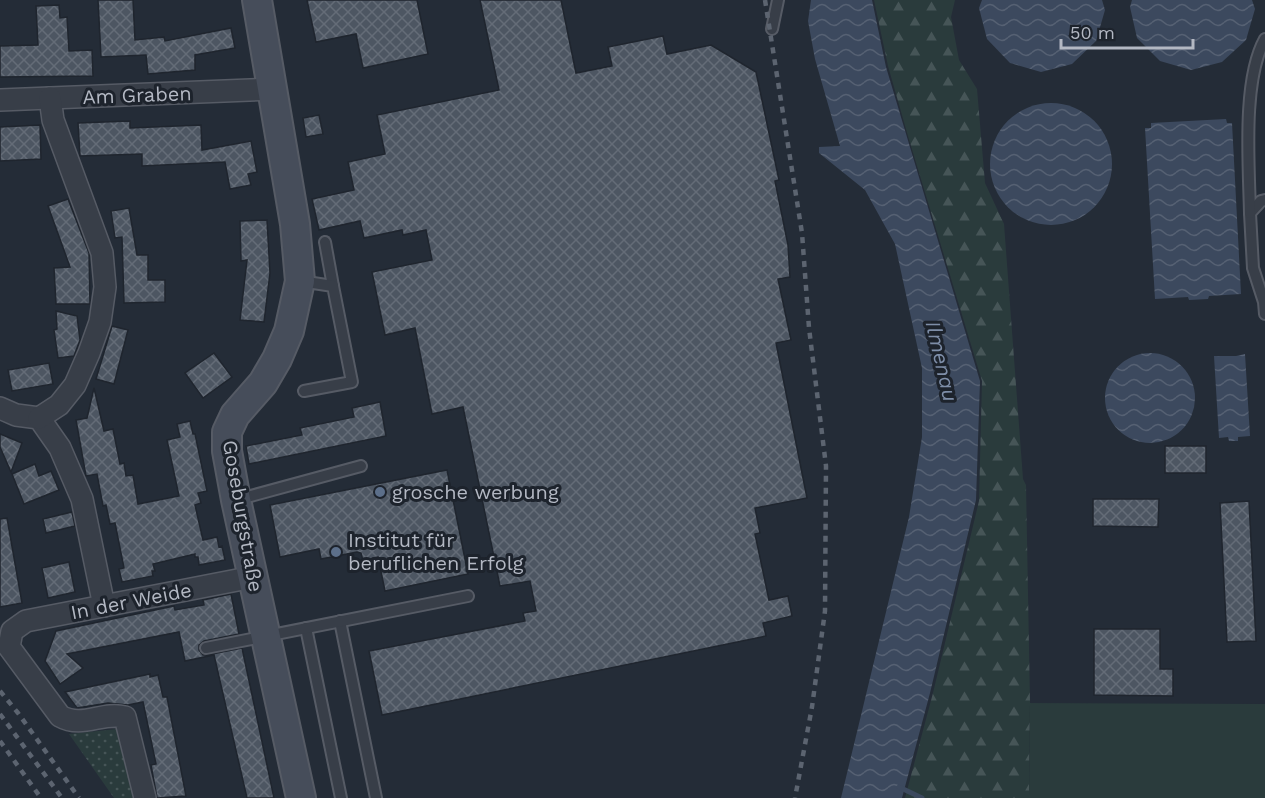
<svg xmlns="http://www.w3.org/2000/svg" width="1265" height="798" viewBox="0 0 1265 798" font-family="'Work Sans',sans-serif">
<defs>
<pattern id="forest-firs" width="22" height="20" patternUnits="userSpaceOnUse" patternTransform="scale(1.5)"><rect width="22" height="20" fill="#2a3b3c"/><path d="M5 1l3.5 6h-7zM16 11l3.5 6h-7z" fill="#465557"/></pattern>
<pattern id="park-dots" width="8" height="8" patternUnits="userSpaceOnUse" patternTransform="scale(1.5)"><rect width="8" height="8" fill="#2a3b3c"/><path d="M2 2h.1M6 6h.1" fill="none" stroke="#465557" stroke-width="1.8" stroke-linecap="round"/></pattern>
<pattern id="water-waves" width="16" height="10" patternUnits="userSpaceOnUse" patternTransform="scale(1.5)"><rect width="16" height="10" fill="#3c495e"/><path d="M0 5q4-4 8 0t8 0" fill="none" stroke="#566173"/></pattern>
<pattern id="building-cross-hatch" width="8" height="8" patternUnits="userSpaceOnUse" patternTransform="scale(1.5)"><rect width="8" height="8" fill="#4d5662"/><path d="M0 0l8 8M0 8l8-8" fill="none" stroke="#646c77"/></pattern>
</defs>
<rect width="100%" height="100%" fill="#242c37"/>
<polygon fill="url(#forest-firs)" points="874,0 955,0 951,17 959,60 977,89 985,183 1004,224 1023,479 1026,485 1030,703 1029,798 905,798 933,693 979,501 982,381 908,136 888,66"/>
<polygon fill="url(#park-dots)" points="117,729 135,798 114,798 69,734"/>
<polygon fill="#2a3b3c" points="1030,703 1265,704 1265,798 1029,798"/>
<g fill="url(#water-waves)">
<polygon points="811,0 872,0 886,67 980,381 976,500 930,693 902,798 841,798 909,517 922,437 922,368 895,244 865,190 819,153 819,147 840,146 815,59 808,21"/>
<polygon points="982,0 1102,0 1105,10 1096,41 1072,64 1041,72 1010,63 987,39 979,8"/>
<polygon points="1132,0 1252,0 1255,9 1246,40 1222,62 1191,70 1160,61 1137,38 1130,7"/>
<circle cx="1051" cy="164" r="61"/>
<polygon points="1226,119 1227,123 1232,123 1241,294 1209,296 1208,299 1189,300 1188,297 1155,299 1145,128 1151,128 1151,123"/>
<circle cx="1150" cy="398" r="45"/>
<polygon points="1245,354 1250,436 1238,437 1238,441 1229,441 1228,437 1219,438 1214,356 1236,356"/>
</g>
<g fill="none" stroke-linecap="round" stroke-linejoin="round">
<polyline stroke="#3c495e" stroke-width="5" points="899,787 922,798"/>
</g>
<g fill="url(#building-cross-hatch)" stroke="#1f252e" stroke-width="1.5">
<polygon points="98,0 133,0 135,40 164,37 165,41 231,28 235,48 195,55 195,70 148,74 146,55 101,57"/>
<polygon points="307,0 417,0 428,54 363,68 356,34 316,42"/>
<polygon points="480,0 561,0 576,73 612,66 608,47 663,36 667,54 711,45 756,72 779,180 775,181 788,245 790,277 778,279 791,340 776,343 807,498 755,508 760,533 755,534 769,600 788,596 792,616 763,623 766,636 382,715 369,651 525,621 523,613 536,611 530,581 500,586 463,407 432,414 415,328 385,335 372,272 432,260 426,230 403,235 402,230 364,238 360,221 319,230 312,199 354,190 348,162 385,154 377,115 499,90"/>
<polygon points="59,5 60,18 67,17 69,51 92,50 93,76 0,77 0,46 38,45 36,6"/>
<polygon points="319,115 323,134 306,137 303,118"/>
<polygon points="130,121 130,128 201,125 202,150 251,141 257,172 248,174 251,185 230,189 225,162 142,166 142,154 80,156 78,123"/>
<polygon points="40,125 41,159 0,161 0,127"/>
<polygon points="68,199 89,253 90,304 56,304 54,268 70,267 48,206"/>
<polygon points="129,208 137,255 148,255 148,280 165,280 165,302 124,303 122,237 115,238 111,211"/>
<polygon points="267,220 270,273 264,322 240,320 247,260 241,261 240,221"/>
<polygon points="56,311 77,316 80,340 74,356 58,358 54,330 57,329"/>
<polygon points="112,326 128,330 114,384 96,379"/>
<polygon points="214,353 232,377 203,398 185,373"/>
<polygon points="49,363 53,384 12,391 8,370"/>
<polygon points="94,388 104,431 113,429 120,464 124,463 126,476 133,475 138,504 179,496 167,440 180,437 177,424 190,421 193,434 195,434 207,491 198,493 201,503 195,505 203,540 217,537 219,547 222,546 225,560 199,565 198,557 195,557 195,554 153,564 155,571 152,571 153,576 122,582 119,569 124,568 115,523 110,524 106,505 103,506 97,474 86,476 76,420 87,418"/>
<polygon points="380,402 386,436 249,464 246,446 302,435 300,428 354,417 352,408"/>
<polygon points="0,434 22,443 11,472 0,447"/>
<rect x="1165" y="446" width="41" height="27"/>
<polygon points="35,464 39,476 51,471 59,490 24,504 12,474"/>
<polygon points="447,470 468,574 385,591 378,557 363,561 361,553 357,552 321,559 319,549 280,557 270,505"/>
<polygon points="1093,499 1159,499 1158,527 1093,526"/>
<polygon points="1249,501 1256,641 1227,642 1220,503"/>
<polygon points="72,512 75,526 46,533 43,519"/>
<polygon points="7,518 22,603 0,607 0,519"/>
<polygon points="69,562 75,592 48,598 42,568"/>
<polygon points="231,594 239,634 204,641 199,645 199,650 203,655 207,655 242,648 274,798 247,798 214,655 185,661 179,632 67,654 83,668 60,684 45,661 56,631 174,606 175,610 204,605 203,600"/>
<polygon points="1094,629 1160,629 1160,669 1173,669 1173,696 1094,695"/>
<polygon points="150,674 150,677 158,675 163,697 167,697 186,796 157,798 151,765 156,764 143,702 128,705 108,703 77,708 65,692"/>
</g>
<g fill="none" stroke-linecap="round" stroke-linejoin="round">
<g stroke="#565b65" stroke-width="14">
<g id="lane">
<polyline points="772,29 778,0"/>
<polyline points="1265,200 1261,201 1250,213 1253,268 1264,302 1265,314"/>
<path d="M1250,213C1249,165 1242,80 1265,39"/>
<polyline points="325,242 333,286"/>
<polyline points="300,281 333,286 352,382 304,391"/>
<polyline points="236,500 361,466"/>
<polyline points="340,621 376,798"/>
<polyline points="306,628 341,798"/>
<polyline points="206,648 468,596"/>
</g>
</g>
<g stroke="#565b65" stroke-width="24">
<g id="street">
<polyline points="0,100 273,89"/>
<polyline points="0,408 16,415 39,418 60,448 82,499 104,606"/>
<polyline points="39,418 59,405 75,385 89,353 100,322 105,287 102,253 53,120 50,98"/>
<path d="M145,798L125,717C102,711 83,729 60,716L9,647L12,631L26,621L253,577"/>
</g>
</g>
<g stroke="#565b65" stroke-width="32">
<polyline id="secondary" points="257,0 295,224 300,281 289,331 277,359 263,383 235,415 227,432 227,451 236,500 301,798"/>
</g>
<use href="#lane" stroke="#383e48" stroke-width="10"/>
<use href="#street" stroke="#383e48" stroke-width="21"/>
<use href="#secondary" stroke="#464d5a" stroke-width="28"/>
<g stroke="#5c6470" stroke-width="4.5" stroke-dasharray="6 6" stroke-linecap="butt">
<polyline points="765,0 802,233 809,328 826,466 825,611 812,707 795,798"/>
<polyline points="0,691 18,713 79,798"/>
<polyline points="0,714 62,798"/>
<polyline points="0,741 41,798"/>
</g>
</g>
<g fill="#5c6f8a" stroke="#1d232c" stroke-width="2">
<circle cx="380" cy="492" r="6"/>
<circle cx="336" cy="552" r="6"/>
</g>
<g text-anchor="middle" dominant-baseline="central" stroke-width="6" stroke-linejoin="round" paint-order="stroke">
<g font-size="20" fill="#b3b8c3" stroke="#1d232c">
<text transform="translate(137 95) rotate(-2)">Am Graben</text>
<text transform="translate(243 516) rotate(80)">Goseburgstraße</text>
<text transform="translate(131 601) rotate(-11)">In der Weide</text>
</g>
<g font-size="20" fill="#b3b8c3" stroke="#1d232c" text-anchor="start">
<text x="392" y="492">grosche werbung</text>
<text x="348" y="540">Institut für<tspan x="348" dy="23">beruflichen Erfolg</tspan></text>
</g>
<g font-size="21" font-style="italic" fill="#7e8ea8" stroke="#1d232c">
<text transform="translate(942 361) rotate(77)">Ilmenau</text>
</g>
</g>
<path d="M1061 39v9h132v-9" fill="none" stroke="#b3b8c3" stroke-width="3"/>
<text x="1070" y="39" font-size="18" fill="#b3b8c3" stroke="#1d232c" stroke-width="4.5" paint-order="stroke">50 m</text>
</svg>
